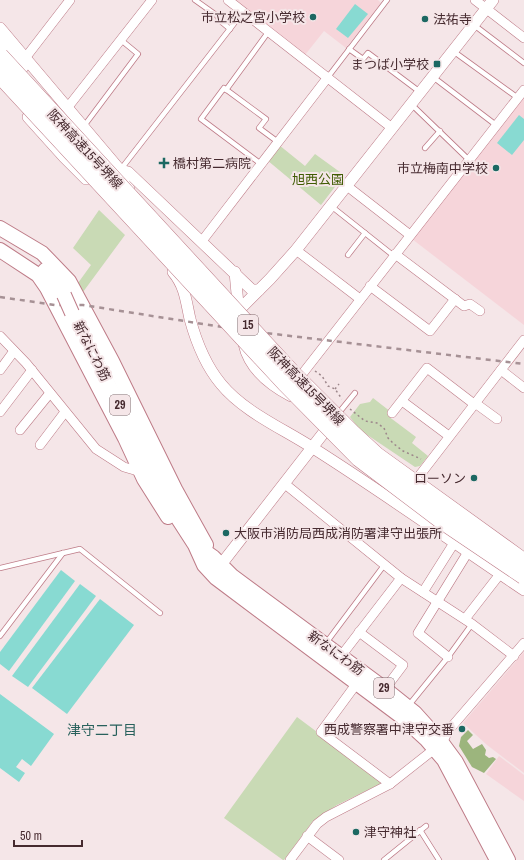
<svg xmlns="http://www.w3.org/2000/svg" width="524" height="860" viewBox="0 0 524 860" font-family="'Archivo Narrow','Noto Sans JP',sans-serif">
<rect width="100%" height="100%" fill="#f5e6e8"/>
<g fill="#f6d5da">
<polygon points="235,0 378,0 381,3 346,48 324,31 305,55"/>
<polygon points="523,97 524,98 524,325 412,239"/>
<polygon points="524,652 524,773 487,745 463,723"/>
<polygon points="499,756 524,775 524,801 486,774"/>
</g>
<g fill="#c9dab5">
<polygon points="279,145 305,166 315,154 344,175 321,205 267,160"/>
<polygon points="99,210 125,235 83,292 78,283 91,265 73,248"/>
<polygon points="373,398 391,412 388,416 416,437 412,443 428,456 420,466 415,467 360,430 350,417 360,404 370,402"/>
<polygon points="297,717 384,782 337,805 313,821 284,860 283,860 224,818"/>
</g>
<polygon fill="#9cb57d" points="468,730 473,735 467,741 473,749 482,744 486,750 485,755 489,758 493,757 496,759 484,773 472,767 459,746 461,737"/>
<g fill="#88dad2">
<polygon points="355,4 368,14 348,38 336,29"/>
<polygon points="519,115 524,119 524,140 512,155 497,143"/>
<polygon points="61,570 75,581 9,671 0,664 0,652"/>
<polygon points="80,584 96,596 28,687 12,676"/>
<polygon points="100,599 134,625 67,714 32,688"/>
<polygon points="0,694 54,734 31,766 22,759 16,767 25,773 19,782 0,768"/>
</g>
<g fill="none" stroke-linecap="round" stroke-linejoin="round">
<g stroke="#be7b87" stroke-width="6">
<g id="service">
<polyline points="195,0 219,17 218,19 230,29"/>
<polyline points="474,25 524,63"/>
<polyline points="349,49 363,59 368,53 420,92"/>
<polyline points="453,51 518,98"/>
<polyline points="328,77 387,0"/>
<polyline points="433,77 496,125"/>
<polyline points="226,90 269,31"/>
<polyline points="411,104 469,160"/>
<polyline points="84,126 138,54 121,40"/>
<polyline points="425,148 440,131"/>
<polyline points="261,164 201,119 224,88 266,119 259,128 278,142"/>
<polyline points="121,169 243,12"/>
<polyline points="331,206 394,256"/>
<polyline points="348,255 365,233"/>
<polyline points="337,415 355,393"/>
<polyline points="0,568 80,549 160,613"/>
<polyline points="0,636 63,553"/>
<polyline points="326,643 385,564"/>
<polyline points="409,705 448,657 472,624"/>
<polyline points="420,830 439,860"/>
<polyline points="384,860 426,826"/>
</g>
</g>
<g stroke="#be7b87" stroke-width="10">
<g id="minor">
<polyline points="228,0 392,128"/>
<polyline points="475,0 524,38"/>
<polyline points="26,57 70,0"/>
<polyline points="68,107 152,0"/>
<polyline points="347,186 410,235"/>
<polyline points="202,241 328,77"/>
<polyline points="296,250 360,299"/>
<polyline points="395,254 464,306 470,304 480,311"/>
<polyline points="370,286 430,331 455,299"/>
<polyline points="0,336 26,363 96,449 124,467 141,472"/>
<polyline points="0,370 14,351"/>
<polyline points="501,370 524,388"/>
<polyline points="296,382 524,90"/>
<polyline points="402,401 449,436"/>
<polyline points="475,403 497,419"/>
<polyline points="0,412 32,370"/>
<polyline points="392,413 427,368 474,404"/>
<polyline points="20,430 50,393"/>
<polyline points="40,445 65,412"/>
<polyline points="416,480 524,340"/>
<polyline points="285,484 401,578 472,624 514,656"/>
<polyline points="423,592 454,543"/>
<polyline points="465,619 500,574"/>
<polyline points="359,632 403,665 385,689"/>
<polyline points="341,656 401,578"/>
<polyline points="448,657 418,633 468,552"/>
<polyline points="357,683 321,732 390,784"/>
<polyline points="307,836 339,860"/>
<polyline points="290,860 317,824 326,817 390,784 442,743 448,731 524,643"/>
</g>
</g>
<g stroke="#be7b87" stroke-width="12">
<g id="tertiary">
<polyline points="0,28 120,170 125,185 129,189"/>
<polyline points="28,117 64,157 86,179"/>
<polyline points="120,170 128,172 252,290 259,290"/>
<path d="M173,272C185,286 186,301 190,319C196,341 206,366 221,384C244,412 282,428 313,448C384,493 454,543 524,590"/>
<polyline points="235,272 239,315"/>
<polyline points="238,311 270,279 296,250 493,0"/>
<path d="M244,344C249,368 270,385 291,396"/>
<polyline points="216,571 332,422"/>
</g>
</g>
<g stroke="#be7b87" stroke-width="16">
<g id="primary">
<polyline points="0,228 42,253 69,281 112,361 176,491 206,545"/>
<polyline points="0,250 38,275 47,288 125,438 144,479 168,517"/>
<polyline points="45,270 64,295"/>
<polyline points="72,313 175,514 195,545 204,565 216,578 402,717 426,739 444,760 497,860"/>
<polyline points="196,545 213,557 232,576 385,689 415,713 442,743 456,762 508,860"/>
</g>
</g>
<g stroke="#be7b87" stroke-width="18">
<polyline id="motorway" points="0,43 21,65"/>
</g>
<g stroke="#9c868a" stroke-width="1.5" stroke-dasharray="2 3" stroke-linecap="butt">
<polyline points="315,371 322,376 328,386 335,389 342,399"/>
<polyline points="335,389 339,384"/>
<polyline points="350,409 365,421 377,423 384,428 388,438 394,444 403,451 421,459"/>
</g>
<use href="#service" stroke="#fff" stroke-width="4.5"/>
<use href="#minor" stroke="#fff" stroke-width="9"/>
<use href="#tertiary" stroke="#fff" stroke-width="11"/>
<use href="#primary" stroke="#fff" stroke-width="14"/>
<use href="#motorway" stroke="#fff" stroke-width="17"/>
<polyline stroke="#a69195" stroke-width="2.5" stroke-dasharray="5 5" stroke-linecap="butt" points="0,297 55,305 83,305 241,330 524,364"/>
<g stroke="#be7b87" stroke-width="16" stroke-linecap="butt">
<polyline id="primary-bridge" points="64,295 72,313"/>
</g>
<g stroke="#be7b87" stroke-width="18" stroke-linecap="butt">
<g id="motorway-bridge">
<polyline points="0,56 293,374 352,433 377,456 524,562"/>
<polyline points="0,75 285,383 359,458 441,520 524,576"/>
</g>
</g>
<use href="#primary-bridge" stroke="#fff" stroke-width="14"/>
<use href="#motorway-bridge" stroke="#fff" stroke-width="17"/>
</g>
<g fill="#1c6862" stroke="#f5e6e8" stroke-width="1.5">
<circle cx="313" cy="17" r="4"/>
<circle cx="425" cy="19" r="4"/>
<rect x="433" y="60" width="8" height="8" rx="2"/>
<path d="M162 157h4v4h4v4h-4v4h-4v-4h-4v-4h4z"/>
<circle cx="496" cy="168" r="4"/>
<circle cx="474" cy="478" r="4"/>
<circle cx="226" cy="533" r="4"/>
<circle cx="462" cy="729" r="4"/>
<circle cx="356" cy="832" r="4"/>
</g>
<g text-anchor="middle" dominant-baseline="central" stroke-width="4" stroke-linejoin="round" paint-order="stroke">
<g fill="#f5e6e8" stroke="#7a6266" stroke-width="1">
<rect x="238" y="315" width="20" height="20" rx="3"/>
<rect x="110" y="395" width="20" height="20" rx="3"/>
<rect x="374" y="678" width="20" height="20" rx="3"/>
</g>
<g font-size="12" font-weight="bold" fill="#462a2f">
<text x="248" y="325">15</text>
<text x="120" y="405">29</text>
<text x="384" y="688">29</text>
</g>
<g font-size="13" fill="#462a2f" stroke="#f5e6e8" text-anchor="end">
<text x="305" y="17">市立松之宮小学校</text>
<text x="433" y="19" text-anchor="start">法祐寺</text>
<text x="429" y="64">まつば小学校</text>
<text x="173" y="163" text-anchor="start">橋村第二病院</text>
<text x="488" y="168">市立梅南中学校</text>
<text x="466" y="478">ローソン</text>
<text x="234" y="533" text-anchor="start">大阪市消防局西成消防署津守出張所</text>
<text x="454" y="729">西成警察署中津守交番</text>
<text x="364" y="832" text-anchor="start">津守神社</text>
</g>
<g font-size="13" fill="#462a2f" stroke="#f5e6e8">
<text transform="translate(85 149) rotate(47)">阪神高速15号堺線</text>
<text transform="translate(92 351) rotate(63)">新なにわ筋</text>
<text transform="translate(306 386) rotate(46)">阪神高速15号堺線</text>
<text transform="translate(336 653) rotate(36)">新なにわ筋</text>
</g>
<g font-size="13" fill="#405c03" stroke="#f5e6e8">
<text x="318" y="179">旭西公園</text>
</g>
<g font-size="14" fill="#28615c" stroke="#f5e6e8">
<text x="102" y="730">津守二丁目</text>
</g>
</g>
<path d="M14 840v6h68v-6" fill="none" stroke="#462a2f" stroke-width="2"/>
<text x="20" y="840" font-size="12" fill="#462a2f" stroke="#f5e6e8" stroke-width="3" paint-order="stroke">50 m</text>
</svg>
